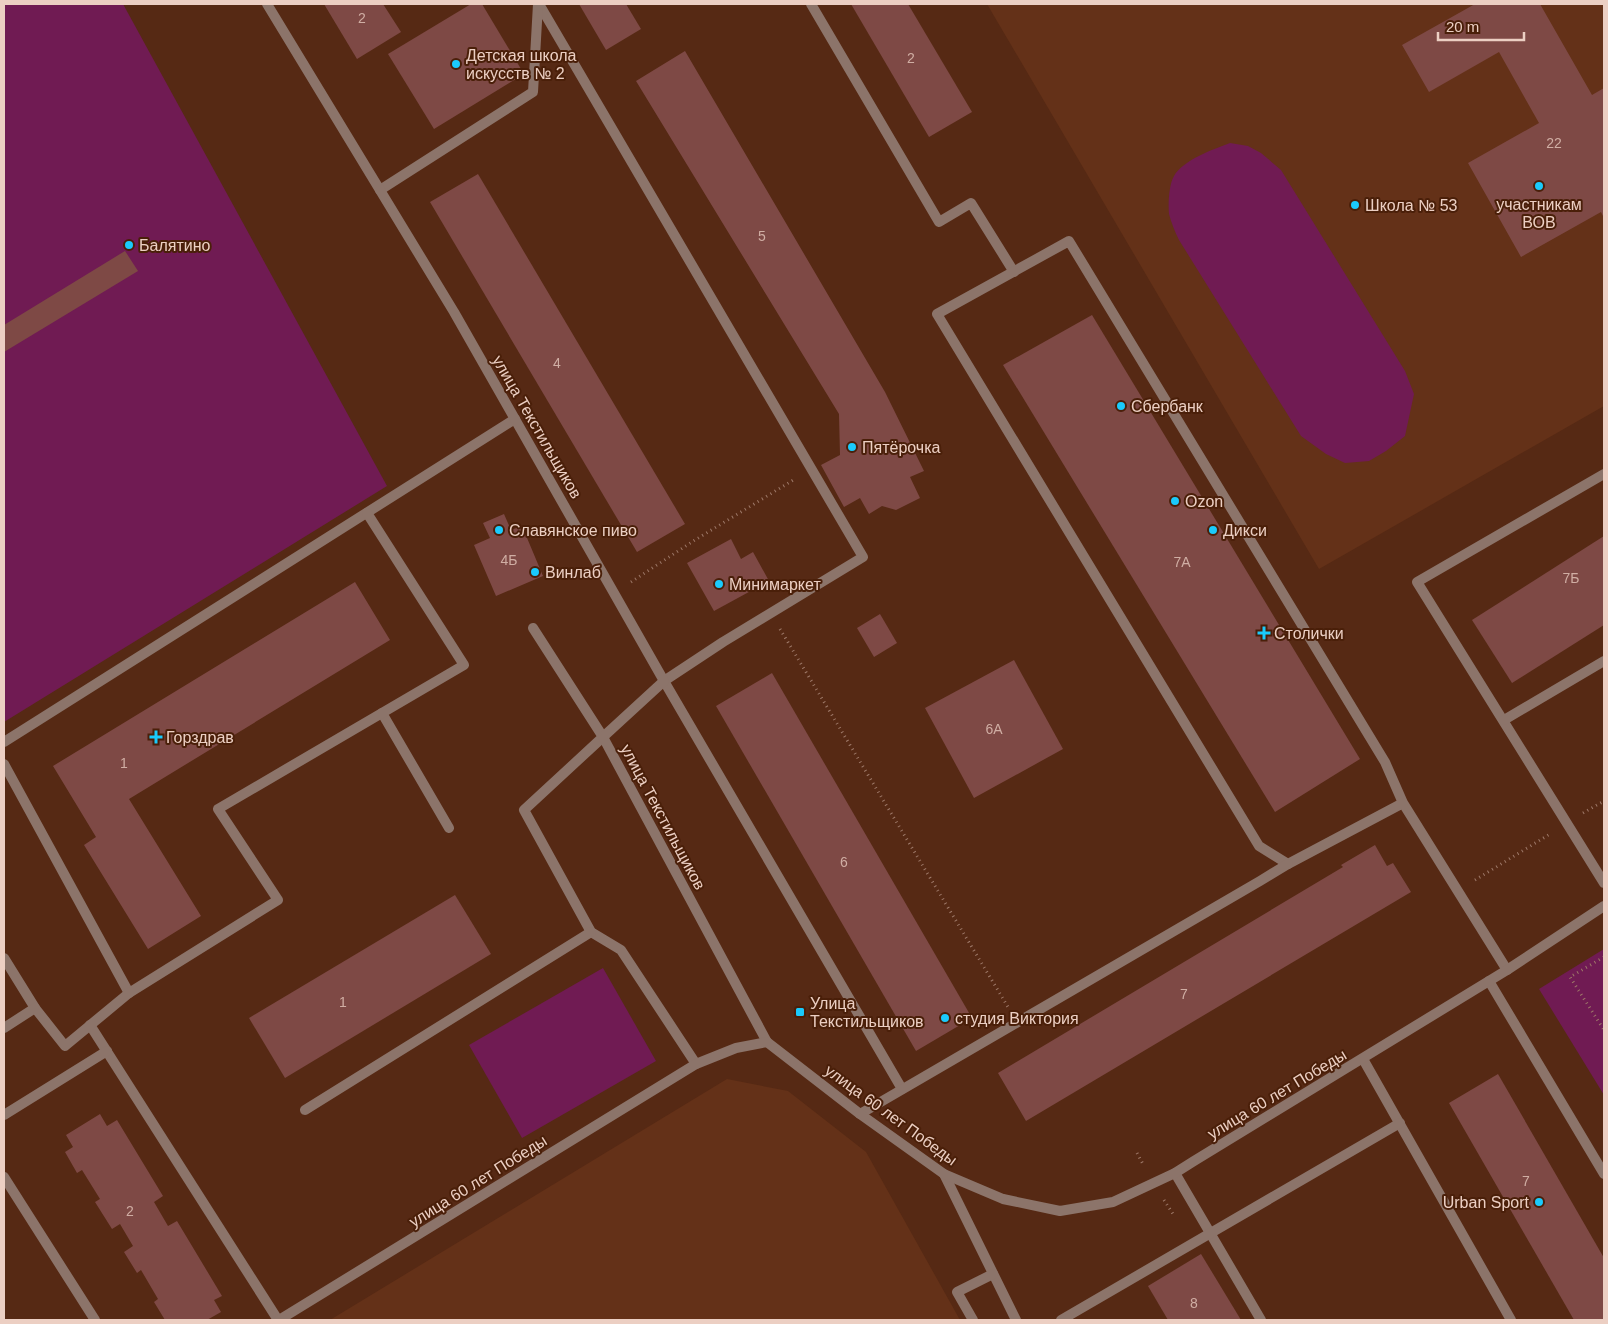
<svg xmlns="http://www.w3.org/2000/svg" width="1608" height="1324" viewBox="0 0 1608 1324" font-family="Arial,sans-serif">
<rect width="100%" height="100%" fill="#562914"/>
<g fill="#643118">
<polygon points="987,4 1604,4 1604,406 1319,569"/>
<polygon points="727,1079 788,1091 866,1152 960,1320 330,1320"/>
</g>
<g fill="#701b53">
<polygon points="4,4 123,4 387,486 4,722"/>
<path d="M1230,143L1248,146L1261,153L1281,170L1405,371L1414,394L1405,436L1386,451L1369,461L1345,463L1326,454L1301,436L1179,240C1175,232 1171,222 1169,214C1168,204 1169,184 1174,176C1183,160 1214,149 1230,143Z"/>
<polygon points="1604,949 1604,1095 1539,989"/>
<polygon points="603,968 656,1061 522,1138 469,1045"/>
</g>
<g fill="#7e4945">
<polygon points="324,4 383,4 401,32 357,59"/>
<polygon points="471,4 482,4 524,74 434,129 388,54"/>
<polygon points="579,4 626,4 641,29 606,50"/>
<polygon points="851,4 908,4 972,112 929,137"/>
<polygon points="1475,4 1540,4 1592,95 1604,88 1604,218 1601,212 1521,257 1468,163 1539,123 1499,52 1429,92 1402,45"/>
<polygon points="685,51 885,392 924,471 910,477 920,498 896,510 882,506 869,514 860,498 844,507 821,465 840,455 839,414 636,81"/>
<polygon points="478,174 685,524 637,552 430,202"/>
<polygon points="125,251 138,271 4,352 4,325"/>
<polygon points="1092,315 1360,759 1275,812 1003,365"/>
<polygon points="504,514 511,530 522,526 543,576 496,596 474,545 490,538 483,523"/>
<polygon points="1604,536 1604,625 1512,683 1472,620"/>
<polygon points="731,539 741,559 753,552 769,581 714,611 687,563"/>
<polygon points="355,582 390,640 129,799 201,916 148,949 84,845 96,837 53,766"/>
<polygon points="880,614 897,643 874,657 857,628"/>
<polygon points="1014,660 1063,749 974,798 925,708"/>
<polygon points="772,673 972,1018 916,1051 716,706"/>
<polygon points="1375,845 1387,866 1393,863 1411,892 1026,1121 998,1073 1343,867 1341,865"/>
<polygon points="455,895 491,954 285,1078 249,1018"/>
<polygon points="1498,1074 1604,1258 1604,1320 1574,1320 1449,1103"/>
<polygon points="100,1114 107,1126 117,1120 163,1196 154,1202 168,1226 177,1221 222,1296 214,1300 221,1312 207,1320 165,1320 154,1302 158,1299 141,1270 137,1273 124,1252 133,1246 120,1224 112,1229 95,1202 100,1199 82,1170 77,1173 65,1152 73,1147 66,1135"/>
<polygon points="1201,1254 1241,1320 1168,1320 1148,1286"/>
</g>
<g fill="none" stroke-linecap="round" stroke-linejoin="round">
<g stroke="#9e7969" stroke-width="3" stroke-dasharray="1 4" stroke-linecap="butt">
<polyline points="631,582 695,540 795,479"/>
<polyline points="780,629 1008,1007"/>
<polyline points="1583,813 1604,801"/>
<polyline points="1475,880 1550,834"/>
<polyline points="1604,957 1570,977 1604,1030"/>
<polyline points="1137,1153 1144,1166"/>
<polyline points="1164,1200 1173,1214"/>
</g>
<g stroke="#8c746a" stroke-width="10">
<polyline points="539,4 863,557 723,642 664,681 902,1089"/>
<polyline points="811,4 939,222 971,203 1014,272"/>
<polyline points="380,190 533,92 538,4"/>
<polyline points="1604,474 1417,582 1604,883"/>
<polyline points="533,628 603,737 524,810 591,932 621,950 696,1064"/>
<polyline points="382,713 449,828"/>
<polyline points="1504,720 1604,661"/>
<polyline points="4,742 515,419"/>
<polyline points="4,764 129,993"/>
<polyline points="1403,803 1385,762 1069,241 937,314 1259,846 1288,864 1403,803 1507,970"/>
<polyline points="4,958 35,1008"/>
<polyline points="1489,981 1604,1174"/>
<polyline points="90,1025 278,1320"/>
<polyline points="4,1028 35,1008 65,1046 129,993 278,900 218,809 464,665 367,513"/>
<polyline points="1363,1059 1511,1320"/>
<polyline points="305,1110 591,932"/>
<polyline points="860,1114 1260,881 1288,864"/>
<polyline points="4,1115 107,1051"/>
<polyline points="1175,1173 1261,1320"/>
<polyline points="944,1174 1016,1320"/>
<polyline points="4,1177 95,1320"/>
<polyline points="973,1320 957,1292 993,1274"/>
<polyline points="1061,1320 1400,1123"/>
</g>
<g stroke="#8c746a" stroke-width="10">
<polyline points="267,4 454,312 664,681 603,737 767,1042"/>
<polyline points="279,1320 696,1064 736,1048 767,1042 860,1114 944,1174 1003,1199 1060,1211 1113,1202 1175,1173 1194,1161 1507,970 1604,906"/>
</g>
</g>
<g fill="#1acafc" stroke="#4a1f09" stroke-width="2">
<circle cx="456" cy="64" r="5"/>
<circle cx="1539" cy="186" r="5"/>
<circle cx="1355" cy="205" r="5"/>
<circle cx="129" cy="245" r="5"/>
<circle cx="1121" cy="406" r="5"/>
<circle cx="852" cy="447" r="5"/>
<circle cx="1175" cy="501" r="5"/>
<circle cx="499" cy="530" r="5"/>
<circle cx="1213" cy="530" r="5"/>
<circle cx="535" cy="572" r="5"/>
<circle cx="719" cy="584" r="5"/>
<path d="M1261.5 625.5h5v5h5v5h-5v5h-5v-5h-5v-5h5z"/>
<path d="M153.5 729.5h5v5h5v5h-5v5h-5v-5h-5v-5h5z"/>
<rect x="795" y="1007" width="10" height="10" rx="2.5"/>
<circle cx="945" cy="1018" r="5"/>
<circle cx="1539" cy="1202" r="5"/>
</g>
<g text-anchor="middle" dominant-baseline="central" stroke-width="4" stroke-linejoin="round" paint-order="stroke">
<g font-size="14" fill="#d0aea4">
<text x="362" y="18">2</text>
<text x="911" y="58">2</text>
<text x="1554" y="143">22</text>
<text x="762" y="236">5</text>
<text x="557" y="363">4</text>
<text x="509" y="560">4Б</text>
<text x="1182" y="562">7А</text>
<text x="1571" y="578">7Б</text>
<text x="994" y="729">6А</text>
<text x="124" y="763">1</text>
<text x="844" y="862">6</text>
<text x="1184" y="994">7</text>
<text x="343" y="1002">1</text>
<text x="1526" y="1181">7</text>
<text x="130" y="1211">2</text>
<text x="1194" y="1303">8</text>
</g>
<g font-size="16" fill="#eccfc3" stroke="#4a1f09" text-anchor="start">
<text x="466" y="55">Детская школа<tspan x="466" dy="18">искусств № 2</tspan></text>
<text x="1539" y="204" text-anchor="middle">участникам<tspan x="1539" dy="18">ВОВ</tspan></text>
<text x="1365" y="205">Школа № 53</text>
<text x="139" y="245">Балятино</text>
<text x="1131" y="406">Сбербанк</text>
<text x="862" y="447">Пятёрочка</text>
<text x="1185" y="501">Ozon</text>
<text x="509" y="530">Славянское пиво</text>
<text x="1223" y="530">Дикси</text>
<text x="545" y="572">Винлаб</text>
<text x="729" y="584">Минимаркет</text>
<text x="1274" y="633">Столички</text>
<text x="166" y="737">Горздрав</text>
<text x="810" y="1003">Улица<tspan x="810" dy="18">Текстильщиков</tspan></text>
<text x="955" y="1018">студия Виктория</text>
<text x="1529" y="1202" text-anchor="end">Urban Sport</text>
</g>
<g font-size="16" fill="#eccfc3" stroke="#4a1f09">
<text transform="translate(537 427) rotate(60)">улица Текстильщиков</text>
<text transform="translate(663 817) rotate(62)">улица Текстильщиков</text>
<text transform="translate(1277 1094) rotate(-31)">улица 60 лет Победы</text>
<text transform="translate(891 1115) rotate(36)">улица 60 лет Победы</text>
<text transform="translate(478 1181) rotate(-32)">улица 60 лет Победы</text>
</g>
</g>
<rect width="1608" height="1324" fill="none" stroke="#eccfc3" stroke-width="10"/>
<path d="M1438 32v8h86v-8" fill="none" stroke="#eccfc3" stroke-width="2.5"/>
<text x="1446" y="32" font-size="15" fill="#eccfc3" stroke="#4a1f09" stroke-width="4" paint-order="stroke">20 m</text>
</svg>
